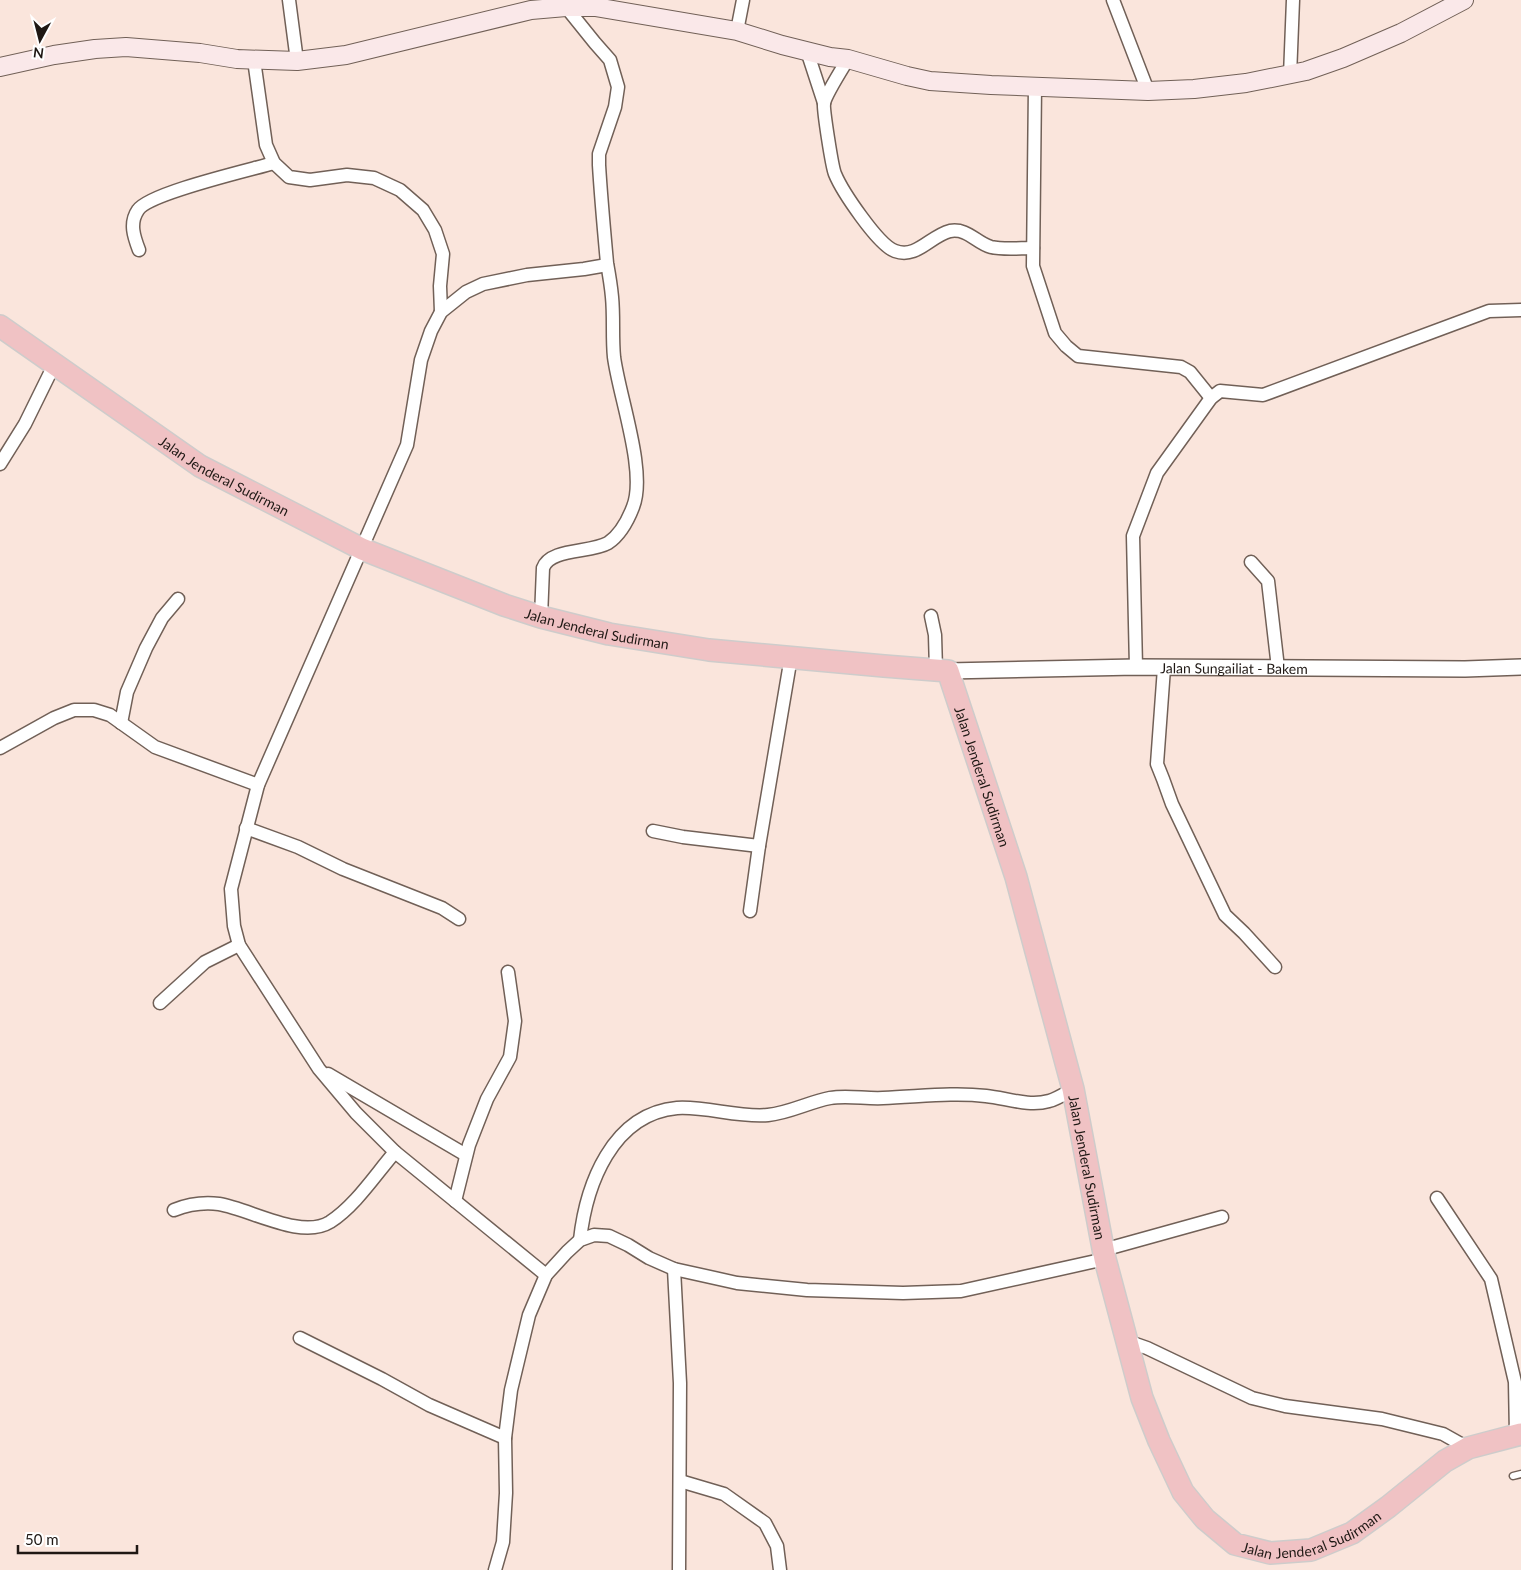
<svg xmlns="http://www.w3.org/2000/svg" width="1521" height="1570" viewBox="0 0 1521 1570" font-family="Lato,sans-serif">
<rect width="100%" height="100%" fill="#fae5dc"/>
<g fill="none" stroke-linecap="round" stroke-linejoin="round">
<g stroke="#716057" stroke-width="9">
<polyline id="service" points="1513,1476 1521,1474"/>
</g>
<g stroke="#716057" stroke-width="15">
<g id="minor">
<polyline points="289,0 297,61"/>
<polyline points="1113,0 1148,91"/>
<polyline points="737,31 743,0"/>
<polyline points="807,51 824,103"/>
<path d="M848,59C842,69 826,94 824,103C823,109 832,167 835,174C842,191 878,245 895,251C917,259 930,236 950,231C968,228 976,243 991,247C1004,250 1020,248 1033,248"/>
<polyline points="254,60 266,145 274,163 289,177 310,180 347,175 374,178 400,190 423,210 435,230 443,254 440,286 441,312"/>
<polyline points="1290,76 1293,0"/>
<polyline points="1035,86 1033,266 1055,333 1066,346 1078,356 1181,367 1190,372 1211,398"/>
<path d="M139,250C134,237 129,223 138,210C149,193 250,170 274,163"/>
<polyline points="0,464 25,424 55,363"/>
<polyline points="1251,562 1268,581 1278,668"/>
<polyline points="931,616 935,635 936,670"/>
<path d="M541,617L543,568C550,548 591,553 608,543C620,535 628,520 633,507C647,472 619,396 614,357C612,337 614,317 612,297C611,286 609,274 607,263C604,230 601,198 599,165V154L615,107L618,87L610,60L595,43L566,7"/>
<polyline points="1136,667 1133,536 1157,473 1211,398 1220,391 1263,395 1489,311 1521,310"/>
<polyline points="1164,668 1157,764 1163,779 1172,804 1225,915 1244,933 1275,967"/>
<polyline points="121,723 127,692 146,648 162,618 178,599"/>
<polyline points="0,748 54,718 74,710 94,710 110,715 155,747 258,785"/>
<polyline points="246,828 298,847 343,869 442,908 459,919"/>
<polyline points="653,831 683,837 759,846"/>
<polyline points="750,911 759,846 791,657"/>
<polyline points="160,1003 205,962 239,945"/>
<polyline points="328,1074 466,1155"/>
<polyline points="1437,1198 1491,1279 1515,1382 1516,1435"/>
<polyline points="455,1201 469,1145 487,1099 510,1057 515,1021 508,972"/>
<path d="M174,1210C189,1204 203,1202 219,1204C250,1209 301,1240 330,1222C356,1205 375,1175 395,1152"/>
<path d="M580,1240C586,1185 612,1114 677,1108C706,1106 739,1118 768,1115C789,1113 809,1102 830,1098C847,1095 866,1099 883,1098C917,1097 952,1092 986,1096C1006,1098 1029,1107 1049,1101C1057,1099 1066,1093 1073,1089"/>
<polyline points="1103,1250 1222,1217"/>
<polyline points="674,1269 680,1383 679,1570"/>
<polyline points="546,1275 395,1152 356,1113 319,1069 239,945 234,926 231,889 258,785 407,445 421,360 431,331 441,312 466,292 483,284 527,275 584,269 607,265"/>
<polyline points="300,1338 382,1379 429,1405 505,1438"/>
<polyline points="1127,1341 1147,1348 1252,1398 1285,1406 1382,1419 1443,1434 1468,1448"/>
<polyline points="680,1481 724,1494 765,1523 777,1546 780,1570"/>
<polyline points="495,1570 503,1542 506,1493 505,1438 511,1390 529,1315 546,1275 567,1252 580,1240 594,1235 609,1236 628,1245 649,1258 674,1269 737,1283 807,1290 903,1293 961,1291 1105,1259"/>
</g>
</g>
<g stroke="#716057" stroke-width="18">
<g id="tertiary">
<path id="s1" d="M948,671L1136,667L1465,669L1521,667"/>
</g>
</g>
<g stroke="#716057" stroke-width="20">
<polyline id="secondary" points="0,67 54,55 95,49 126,47 200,53 237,59 297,61 346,55 531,10 566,7 595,7 737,31 782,45 830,57 848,59 907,76 930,81 991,85 1148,91 1194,89 1246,83 1306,71 1343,58 1401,33 1464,0"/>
</g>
<g stroke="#cecccb" stroke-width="24">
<g id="trunk">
<path id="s2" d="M0,326L200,466L362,549L504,605L541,617L609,634L709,650L884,666L948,671L1016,877L1073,1089L1105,1259L1142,1398L1159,1441L1183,1492L1205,1519L1235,1544L1270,1553L1311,1550L1352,1533L1388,1507L1445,1461L1468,1448L1521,1434"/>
</g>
</g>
<use href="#service" stroke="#fff" stroke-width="6"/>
<use href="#minor" stroke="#fff" stroke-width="12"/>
<use href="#tertiary" stroke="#fff" stroke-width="15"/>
<use href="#secondary" stroke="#fae8e9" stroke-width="18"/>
<use href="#trunk" stroke="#f0c2c4" stroke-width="21"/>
</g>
<g text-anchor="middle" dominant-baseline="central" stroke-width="4" stroke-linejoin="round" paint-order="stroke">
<g font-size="14" fill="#1f1814" stroke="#fff">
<text stroke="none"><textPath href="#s2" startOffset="270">Jalan Jenderal Sudirman</textPath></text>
<text stroke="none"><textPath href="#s2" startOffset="675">Jalan Jenderal Sudirman</textPath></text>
<text stroke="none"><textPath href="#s1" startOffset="286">Jalan Sungailiat - Bakem</textPath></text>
<text stroke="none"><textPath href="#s2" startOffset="1140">Jalan Jenderal Sudirman</textPath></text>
<text stroke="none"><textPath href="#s2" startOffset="1545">Jalan Jenderal Sudirman</textPath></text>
<text stroke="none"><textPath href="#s2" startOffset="2040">Jalan Jenderal Sudirman</textPath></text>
</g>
</g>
<g transform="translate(40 40) rotate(187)" stroke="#ffffff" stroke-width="4" paint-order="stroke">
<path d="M0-4L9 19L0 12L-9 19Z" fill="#1f1814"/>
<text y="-8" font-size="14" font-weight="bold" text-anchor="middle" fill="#1f1814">N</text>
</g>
<path d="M18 1545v8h119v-8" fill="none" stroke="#1f1814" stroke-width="2.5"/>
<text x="25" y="1545" font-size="15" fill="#1f1814" stroke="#ffffff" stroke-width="4" paint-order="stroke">50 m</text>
</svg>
